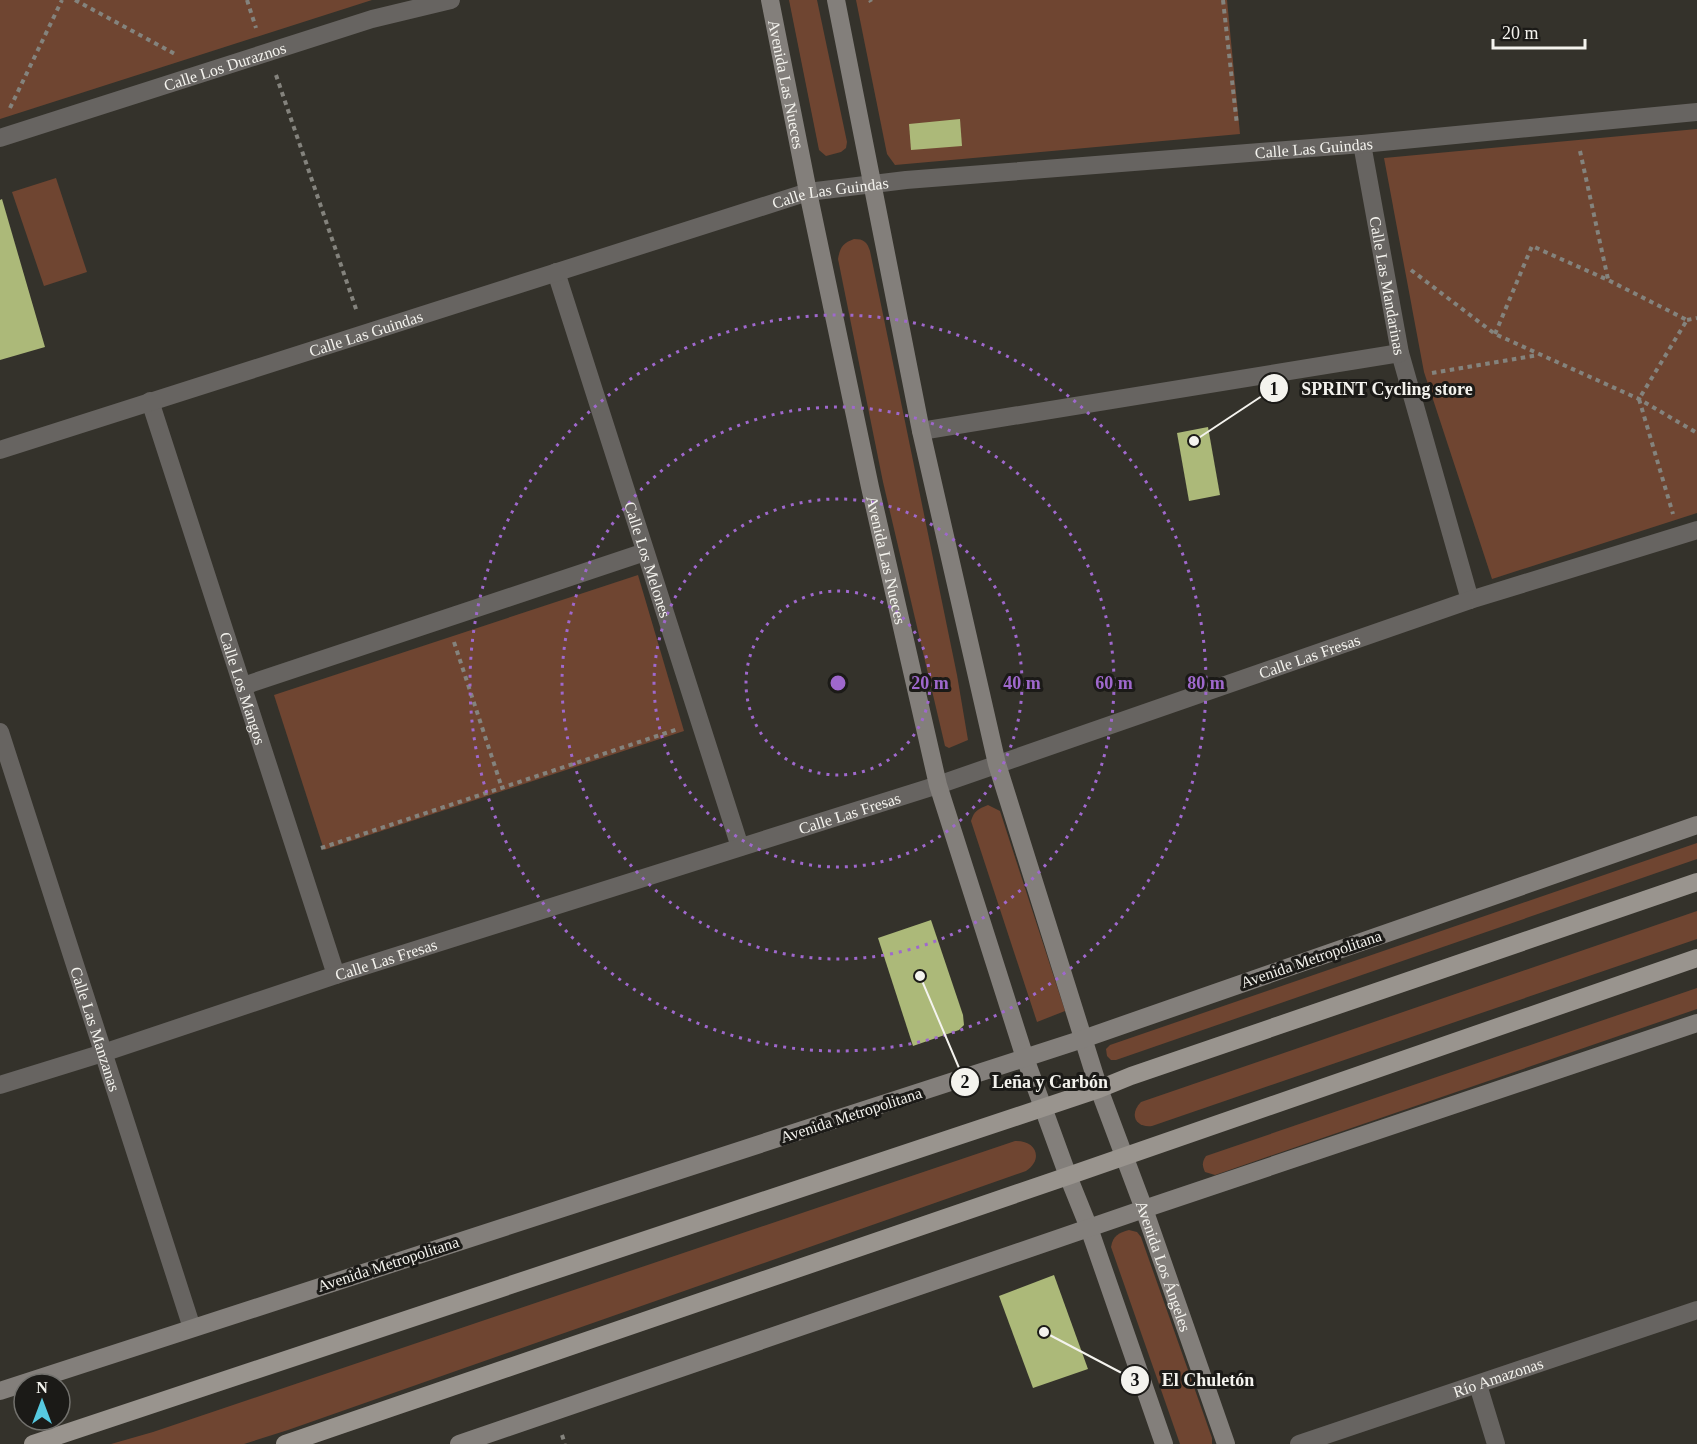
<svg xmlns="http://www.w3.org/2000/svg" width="1697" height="1444" viewBox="0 0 1697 1444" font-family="Georgia,serif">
<rect width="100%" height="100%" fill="#34322b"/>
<g fill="#6f4531">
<polygon points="0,0 372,0 0,119"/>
<polygon points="789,0 817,0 847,142 846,148 841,152 826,156 819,150"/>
<polygon points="856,0 1227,0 1240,134 895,165 887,154"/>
<polygon points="1697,129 1697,513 1492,579 1424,372 1384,158"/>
<polygon points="56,178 87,272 44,286 12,192"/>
<path d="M854,239C864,239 867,242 870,251L957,675L968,740L949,748L945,746L883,482L838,259C840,247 843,243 854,239Z"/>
<polygon points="638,575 684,731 324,850 274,695"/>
<path d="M988,805L1000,811L1065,1011L1037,1022L971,821C974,811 978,809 988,805Z"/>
<polygon points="1697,843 1697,859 1116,1060 1111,1060 1107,1056 1106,1049 1110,1045"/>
<path d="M1697,911V939L1152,1126C1135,1128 1129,1114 1141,1102Z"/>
<path d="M1697,988V1009L1215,1175L1205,1172C1202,1165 1202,1162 1206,1156Z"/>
<path d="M1015,1141C1036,1140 1044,1159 1026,1171L288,1430L244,1444H111L153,1432Z"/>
<path d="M1129,1230L1137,1232L1141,1237L1212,1438V1444H1180L1111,1247C1113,1235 1119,1233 1129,1230Z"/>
</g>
<g fill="#acb979">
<polygon points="960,119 962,146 911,150 909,124"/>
<polygon points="2,199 45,347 0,360 0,200"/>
<polygon points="1208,427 1220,495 1189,501 1177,433"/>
<polygon points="931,920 963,1015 964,1025 959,1030 913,1046 878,938"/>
<polygon points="1054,1275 1088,1369 1033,1388 999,1296"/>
</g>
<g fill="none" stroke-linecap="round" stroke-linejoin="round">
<g stroke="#84837d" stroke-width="4" stroke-dasharray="4.5 4.5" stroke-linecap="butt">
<polyline points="75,0 175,54"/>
<polyline points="247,0 256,28"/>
<polyline points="870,0 871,2"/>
<polyline points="1223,0 1237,125"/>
<polyline points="276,75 357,312"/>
<polyline points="10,108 62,0"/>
<polyline points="1580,151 1608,279"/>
<polyline points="1411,270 1495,334 1639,399 1697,433"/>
<polyline points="1687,320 1697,318"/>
<polyline points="1495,334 1532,246 1608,280 1687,320 1639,399 1673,514"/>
<polyline points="1432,373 1538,355"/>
<polyline points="454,642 502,788"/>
<polyline points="321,848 678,729"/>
<polyline points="562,1435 565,1444"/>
</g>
<g stroke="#676461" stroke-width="18">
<path id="s1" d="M0,138L372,19L451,0"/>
<path id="s2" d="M1362,144L1400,353L1470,600"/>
<path id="s3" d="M556,272L740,847"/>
<path id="s4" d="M150,401L336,975"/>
<polyline points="921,431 1400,353"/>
<path id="s5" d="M0,450L808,192L906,180L1362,144L1697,112"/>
<polyline points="243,686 645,552"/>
<path id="s6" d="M0,732L192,1328"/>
<path id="s7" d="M0,1085L103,1053L336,975L938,785L1470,600L1697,530"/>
<polyline points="1478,1385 1496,1444"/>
<path id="s8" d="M1299,1444L1697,1310"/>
</g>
<g stroke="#837f7b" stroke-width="18">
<path id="s9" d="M770,0L808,192L870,487L938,785L1025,1058L1068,1176L1089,1228L1164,1444"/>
<path id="s10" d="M836,0L921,431L997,764L1099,1089L1144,1209L1226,1444"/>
<polyline points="0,1391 1083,1039 1697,825"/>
<polyline points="459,1444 1144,1209 1697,1023"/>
</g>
<g stroke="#99948e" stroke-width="18">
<polyline points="33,1444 1099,1089 1131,1076 1697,882"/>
<polyline points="285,1444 1068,1176 1697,958"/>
</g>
</g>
<g fill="none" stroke="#9f68cd" stroke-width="3" stroke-dasharray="3 6">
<circle cx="838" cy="683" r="92"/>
<circle cx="838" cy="683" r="184"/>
<circle cx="838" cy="683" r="276"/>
<circle cx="838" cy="683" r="368"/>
</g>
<g text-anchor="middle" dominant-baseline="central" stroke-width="6" stroke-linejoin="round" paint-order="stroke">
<g font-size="16" fill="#f4f3ee" stroke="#1b1a17">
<text stroke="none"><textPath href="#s1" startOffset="236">Calle Los Duraznos</textPath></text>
<text stroke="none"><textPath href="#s9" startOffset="86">Avenida Las Nueces</textPath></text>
<text stroke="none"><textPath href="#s5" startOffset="1356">Calle Las Guindas</textPath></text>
<text stroke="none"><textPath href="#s5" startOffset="870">Calle Las Guindas</textPath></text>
<text stroke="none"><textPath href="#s2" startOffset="144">Calle Las Mandarinas</textPath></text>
<text stroke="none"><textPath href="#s5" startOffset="384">Calle Las Guindas</textPath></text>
<text stroke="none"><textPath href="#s9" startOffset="572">Avenida Las Nueces</textPath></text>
<text stroke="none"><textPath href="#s3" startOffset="302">Calle Los Melones</textPath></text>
<text stroke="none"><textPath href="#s7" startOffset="1378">Calle Las Fresas</textPath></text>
<text stroke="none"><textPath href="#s4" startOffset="302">Calle Los Mangos</textPath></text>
<text stroke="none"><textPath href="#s7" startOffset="892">Calle Las Fresas</textPath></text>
<text stroke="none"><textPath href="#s7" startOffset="406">Calle Las Fresas</textPath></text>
<text transform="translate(1311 959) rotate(-19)">Avenida Metropolitana</text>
<text stroke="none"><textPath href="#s6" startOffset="312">Calle Las Manzanas</textPath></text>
<text transform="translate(851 1115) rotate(-18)">Avenida Metropolitana</text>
<text transform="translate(388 1264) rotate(-18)">Avenida Metropolitana</text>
<text stroke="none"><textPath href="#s10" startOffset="1310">Avenida Los Ángeles</textPath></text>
<text stroke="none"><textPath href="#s8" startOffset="210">Río Amazonas</textPath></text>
</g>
</g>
<circle cx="838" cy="683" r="9" fill="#9f68cd" stroke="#1b1a17" stroke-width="3"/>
<g font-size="18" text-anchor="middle" font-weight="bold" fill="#9f68cd" stroke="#1b1a17" stroke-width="6" stroke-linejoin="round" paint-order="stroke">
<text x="930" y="689">20 m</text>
<text x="1022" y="689">40 m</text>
<text x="1114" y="689">60 m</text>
<text x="1206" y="689">80 m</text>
</g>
<path fill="none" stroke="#f4f3ee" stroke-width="2" d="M1194 441L1274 388M920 976L965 1082M1044 1332L1135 1380"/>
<g fill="#f4f3ee" stroke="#1b1a17" stroke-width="2">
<circle cx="1194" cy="441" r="6"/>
<circle cx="920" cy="976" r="6"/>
<circle cx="1044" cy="1332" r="6"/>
<circle cx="1274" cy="388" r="15"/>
<circle cx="965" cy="1082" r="15"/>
<circle cx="1135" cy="1380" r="15"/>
</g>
<g font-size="18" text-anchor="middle" font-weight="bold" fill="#111">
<text x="1274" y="395">1</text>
<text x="965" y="1088">2</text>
<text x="1135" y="1386">3</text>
</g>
<g font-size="18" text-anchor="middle" font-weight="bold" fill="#f4f3ee" stroke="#1b1a17" stroke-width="6" stroke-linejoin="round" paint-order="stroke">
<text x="1387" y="395">SPRINT Cycling store</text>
<text x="1050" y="1088">Leña y Carbón</text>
<text x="1208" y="1386">El Chuletón</text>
</g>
<g transform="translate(42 1402)"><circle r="28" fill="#1b1a17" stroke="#72716d" stroke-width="1.5"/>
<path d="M0-4.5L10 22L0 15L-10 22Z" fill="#56c9e0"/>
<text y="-9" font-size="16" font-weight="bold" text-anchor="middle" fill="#f4f3ee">N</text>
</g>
<path d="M1493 39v9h92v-9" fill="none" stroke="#f4f3ee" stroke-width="3"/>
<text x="1502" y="39" font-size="18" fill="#f4f3ee" stroke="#1b1a17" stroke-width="4.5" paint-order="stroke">20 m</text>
</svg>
